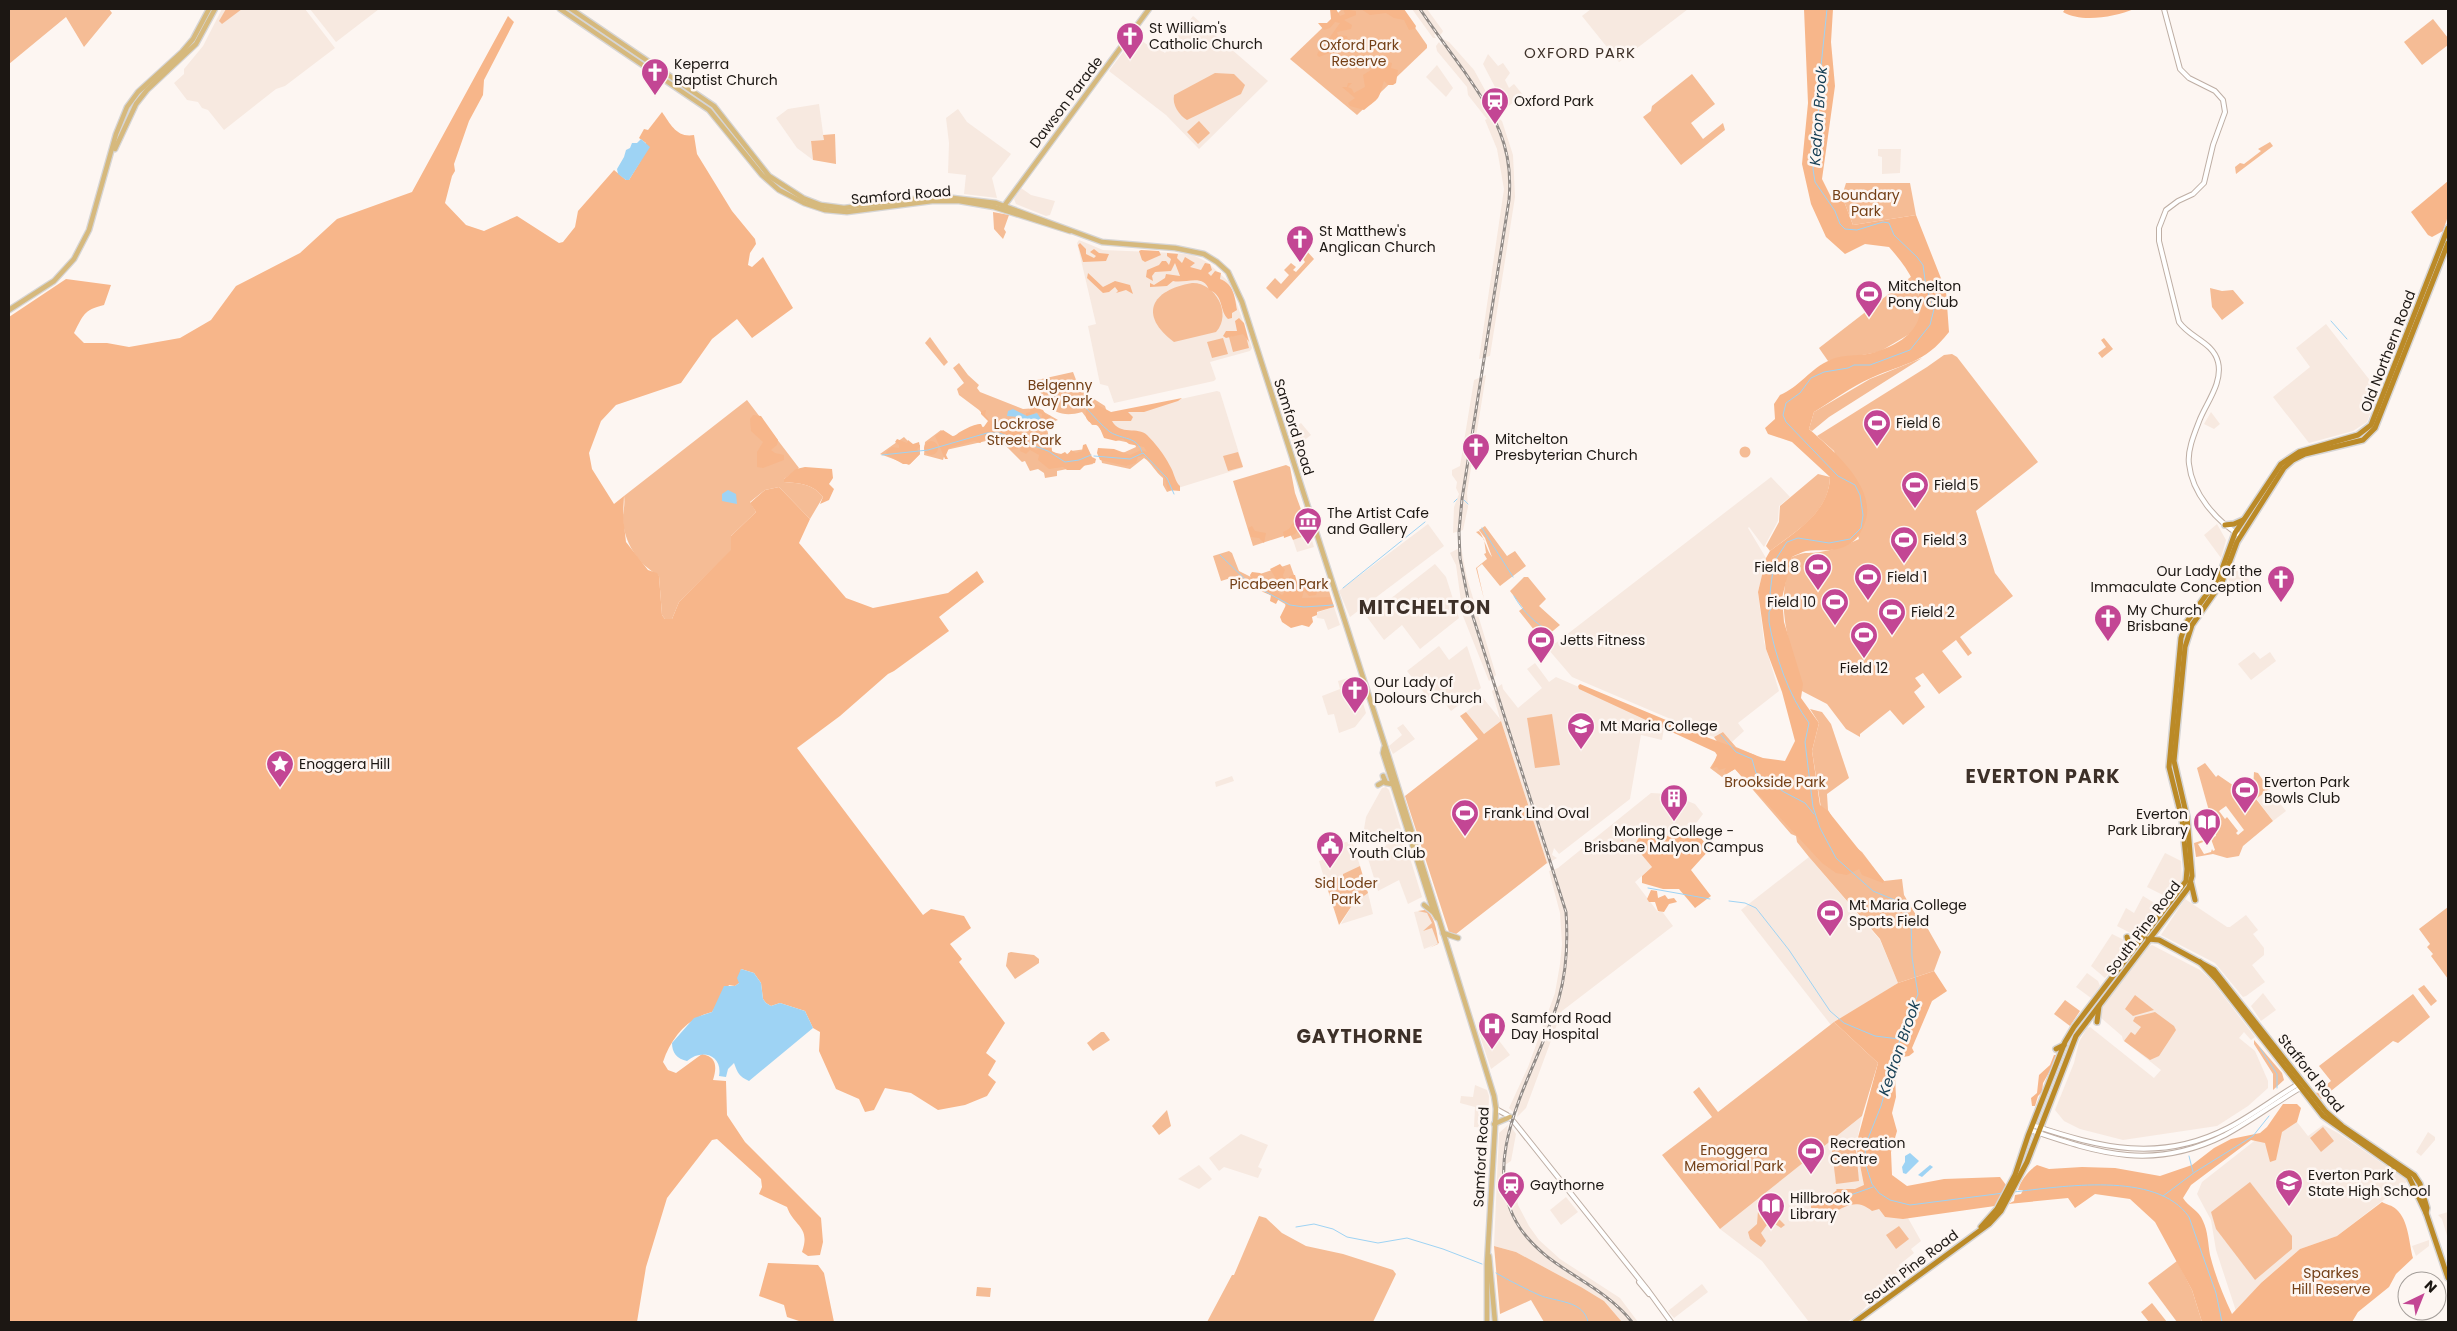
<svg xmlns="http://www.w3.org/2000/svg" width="2457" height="1331" viewBox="0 0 2457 1331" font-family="Poppins,sans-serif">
<rect width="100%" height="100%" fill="#fdf6f2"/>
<g fill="#f7e9e0">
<polygon points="222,9 305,9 335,48 285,86 276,89 224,130 208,110 202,108 198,102 187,100 174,83 184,74 184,69 203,46"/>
<polygon points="310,9 379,9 336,42"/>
<polygon points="1412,9 1427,9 1443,31 1442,33 1440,35 1438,32 1434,35 1436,38 1433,38"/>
<polygon points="1591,9 1688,9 1619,62 1582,16"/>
<polygon points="1193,16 1268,81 1199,149 1166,115 1109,71 1135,36 1149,46 1152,43 1165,53"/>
<polygon points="1443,39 1449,42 1474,70 1491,101 1496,116 1502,121 1513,155 1515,197 1490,356 1479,359 1504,189 1497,149 1485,120 1487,119 1468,95 1467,87 1437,51 1436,46 1439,42 1441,45 1445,42"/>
<polygon points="1488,54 1498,66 1503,63 1510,73 1505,80 1509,88 1514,84 1523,95 1506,108 1483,64"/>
<polygon points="1437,65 1453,88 1446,97 1426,77"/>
<polygon points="819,104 824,140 811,141 813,160 797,148 776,118 788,109"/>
<polygon points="958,109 967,122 1011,154 992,178 997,198 964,194 966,175 948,173 949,143 946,118"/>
<polygon points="1878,149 1901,149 1900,173 1882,174 1882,157 1878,156"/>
<polygon points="1021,188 1031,195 1055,201 1050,215 1046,216 1016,204 1014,199"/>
<polygon points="1079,240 1103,250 1176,253 1193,255 1207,262 1229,282 1245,327 1252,348 1250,351 1210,362 1216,379 1214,381 1114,403 1108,386 1100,384 1088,326 1096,324 1077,243"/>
<polygon points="2326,324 2379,392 2367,422 2353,431 2309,443 2273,397 2310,367 2296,348"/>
<polygon points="1486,375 1467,493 1468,507 1463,530 1453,533 1454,507 1459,494 1456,488 1457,482 1452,475 1452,470 1460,466 1474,380"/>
<polygon points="1217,391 1220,392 1243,466 1242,468 1178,488 1161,452 1112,428 1109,415"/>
<polygon points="2211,412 2220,424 2214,429 2204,424"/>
<polygon points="1301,423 1311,435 1294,448 1289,432"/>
<polygon points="1771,477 1790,497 1779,506 1778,521 1764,547 1749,527 1748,528 1766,558 1758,592 1764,642 1779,691 1738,723 1744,731 1732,742 1723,732 1714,737 1708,735 1572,677 1548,649"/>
<polygon points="1428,524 1444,546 1350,617 1339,591"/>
<polygon points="2217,524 2226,540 2221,558 2204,535"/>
<polygon points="1310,534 1314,547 1297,552 1293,540"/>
<polygon points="1461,547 1467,578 1496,675 1489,681 1463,616 1456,565 1450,553"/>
<polygon points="2234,561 2253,585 2239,595 2228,579"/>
<polygon points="1435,564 1446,577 1459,618 1420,649 1402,625 1384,640 1367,617"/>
<polygon points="1334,607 1340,625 1328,630 1324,619 1317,618 1316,613"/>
<polygon points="1439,646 1449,660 1467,646 1481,688 1451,711 1440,697 1432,703 1407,671"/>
<polygon points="2254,652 2260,659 2270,652 2276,661 2251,680 2238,664"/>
<polygon points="1535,663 1549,682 1556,677 1629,709 1630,711 1664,728 1662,740 1641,735 1630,799 1559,854 1554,848 1552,855 1557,858 1547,864 1501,721 1484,734 1466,712 1483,698 1500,719 1492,691 1502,684 1503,689 1518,708 1542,688 1527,669"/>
<polygon points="1355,676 1366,713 1355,727 1339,733 1334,714 1328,715 1322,696 1340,689 1338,681"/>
<polygon points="1403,724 1415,739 1393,754 1389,746 1402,735 1397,728"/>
<polygon points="1232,776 1234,781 1216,787 1215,782"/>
<polygon points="1386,787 1389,790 1422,897 1408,904 1399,880 1378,891 1366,852 1386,846 1382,830 1363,835 1366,817 1382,788"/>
<polygon points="2269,789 2286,811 2273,821 2256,798"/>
<polygon points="1651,793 1670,794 1695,804 1703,814 1697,822 1682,834 1640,851 1652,867 1635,882 1658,912 1661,910 1673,926 1562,1011 1526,1108 1517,1117 1518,1112 1514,1110 1513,1112 1509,1108 1528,1067 1555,993 1560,964 1562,944 1560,913 1549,871 1558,868"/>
<polygon points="1352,840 1360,866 1358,869 1343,874 1344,876 1325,881 1319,861 1337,855 1334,846"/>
<polygon points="2165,853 2181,861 2182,880 2169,898 2147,887"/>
<polygon points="1809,857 1880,940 1898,983 1831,1025 1741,910"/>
<polygon points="1368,893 1373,914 1341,924 1353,904"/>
<polygon points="2143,896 2161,907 2138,937 2117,926 2126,908 2134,913"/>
<polygon points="2185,899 2227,927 2230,927 2246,915 2258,930 2253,934 2264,948 2264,955 2252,965 2265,982 2246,996 2243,997 2215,963 2161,935"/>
<polygon points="1425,910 1430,914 1439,943 1424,949 1414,912"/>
<polygon points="2112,934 2124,940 2128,947 2126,952 2105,978 2091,966"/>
<polygon points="2152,945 2200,970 2211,980 2255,1037 2251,1040 2244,1032 2239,1038 2255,1051 2268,1081 2268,1088 2248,1106 2217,1126 2123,1140 2080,1129 2064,1121 2055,1110 2074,1063 2079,1042 2087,1028 2090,1027 2154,1078 2161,1070 2123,1040 2122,1036 2100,1017 2104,1005 2148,947"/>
<polygon points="2087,973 2098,981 2100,986 2091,998 2076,987"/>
<polygon points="2263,993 2276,1010 2261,1021 2251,1006"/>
<polygon points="1492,1014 1505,1031 1497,1038 1510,1055 1491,1069 1478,1030 1480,1024"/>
<polygon points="1475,1085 1487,1090 1489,1096 1488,1128 1474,1127 1475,1107 1460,1103 1461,1096 1473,1097"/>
<polygon points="2290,1113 2308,1136 2323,1125 2338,1133 2408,1181 2337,1236 2300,1249 2261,1283 2236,1311 2216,1250 2211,1220 2197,1194 2202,1182"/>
<polygon points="1862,1116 1856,1145 1866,1193 1885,1217 1908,1218 1921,1241 1911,1249 1914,1253 1899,1265 1907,1277 1885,1294 1876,1295 1860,1313 1847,1322 1809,1322 1762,1261 1720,1229"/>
<polygon points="1508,1125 1507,1129 1511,1131 1512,1128 1516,1134 1511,1161 1505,1165 1508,1186 1514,1185 1518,1205 1529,1226 1539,1240 1560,1259 1620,1298 1638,1322 1622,1322 1604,1301 1581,1287 1516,1252 1494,1246 1499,1133"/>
<polygon points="2428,1132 2435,1137 2435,1140 2421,1156 2416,1152"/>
<polygon points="1241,1134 1268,1145 1258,1167 1262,1169 1258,1178 1224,1167 1219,1171 1209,1158"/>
<polygon points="1479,1137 1488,1140 1488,1152 1478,1152"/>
<polygon points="1199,1165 1212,1179 1199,1189 1178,1179"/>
<polygon points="1566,1197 1578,1212 1561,1225 1550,1210"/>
<polygon points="2448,1212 2448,1239 2442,1219 2438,1215"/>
<polygon points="2429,1240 2429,1246 2416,1256 2412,1246"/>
<polygon points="1702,1284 1708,1292 1674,1318 1668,1311"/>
</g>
<g fill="#f5bc95" fill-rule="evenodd">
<polygon points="9,9 109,9 112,13 84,47 66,17 9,64"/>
<polygon points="226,9 242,9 222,24 219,21"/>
<polygon points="1342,9 1402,9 1427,45 1427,48 1357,115 1290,59"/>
<polygon points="2433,19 2448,38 2448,45 2422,65 2404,42"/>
<path d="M1215,73L1234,74L1245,85L1241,94L1187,120C1179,115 1172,105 1174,95Z"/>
<polygon points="1692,74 1715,104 1691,123 1703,139 1723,123 1725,130 1681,165 1643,117 1651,111 1652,106"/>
<polygon points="1199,121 1210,133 1198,144 1187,132"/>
<polygon points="835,134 836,164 813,160 811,141 824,140 823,135"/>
<polygon points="2270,142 2273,146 2236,174 2235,167 2240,163 2244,164 2261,151 2258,149"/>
<polygon points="1846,183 1910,183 1916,215 1853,225 1842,196"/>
<polygon points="993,212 1009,215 1004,229 1006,232 1003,239 994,229"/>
<polygon points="1305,249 1314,259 1277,299 1266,288 1275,278 1281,284 1289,275 1284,270 1291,263 1296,267 1293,270 1296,272 1305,262 1302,258 1299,261 1296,258"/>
<polygon points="1912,276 1920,299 1921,319 1913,332 1879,352 1828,361 1819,348"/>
<path d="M1192,283C1214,282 1233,313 1216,332L1174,342C1138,315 1151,290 1192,283Z"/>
<polygon points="2210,288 2222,291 2233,290 2244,303 2222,320 2212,307"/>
<polygon points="1245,332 1249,348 1233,352 1229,337"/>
<polygon points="930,337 948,362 944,366 925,343"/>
<polygon points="1223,338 1228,354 1212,358 1207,342"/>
<polygon points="2104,338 2113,349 2102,358 2098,353 2106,347 2101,340"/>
<path d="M1952,354L1957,357L2038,462L1976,511L1995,573L2013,596L1960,637L1972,653L1968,656L1956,640L1942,651L1962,677L1939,694L1923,673L1915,678L1921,686L1914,692L1925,707L1903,725L1890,710L1860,734V737L1846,729L1827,704L1800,690L1802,684C1787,638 1775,605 1792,557C1806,551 1807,554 1820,552C1834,550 1846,545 1859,539L1834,451L1817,436L1927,367L1944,355Z"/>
<polygon points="1922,358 1829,417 1812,431 1809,429 1814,412 1870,379"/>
<polygon points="959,363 968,375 979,385 977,388 980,392 1023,409 1037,408 1058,420 1046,424 1052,452 1066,455 1071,451 1086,449 1093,464 1057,471 1057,476 1045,478 1044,473 1038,469 1030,471 1025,461 1022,462 1003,443 995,439 946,450 943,460 924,455 925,442 941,430 950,437 982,427 993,426 979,410 959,395 957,389 964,383 953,368"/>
<path d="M1073,372L1080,390L1105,406L1112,428L1147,439L1178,488L1167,492L1163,485V478C1155,472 1152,463 1144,458L1130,469L1102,463L1101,458L1125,452L1136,447L1135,444L1107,438L1097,425H1092L1082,412C1055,420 1042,405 1037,380Z"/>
<path d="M747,400L799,468L784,479V482C799,483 813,484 823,497L810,519L779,487L765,490L750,502L756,512L731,536L732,550L679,602L672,619H665L662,615L659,576C638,564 622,541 623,515C624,508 625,503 624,496Z"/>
<polygon points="904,437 911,444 920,445 920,454 909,465 880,454"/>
<circle cx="1745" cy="452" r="5.5"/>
<polygon points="1238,452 1243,467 1228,471 1223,456"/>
<polygon points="1286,465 1290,467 1295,493 1310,534 1293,540 1290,534 1253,546 1233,481"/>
<path d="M1818,474L1830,477C1829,513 1796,531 1770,551L1766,546L1779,522L1780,506Z"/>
<path d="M1485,526L1507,556L1515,551L1526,566L1500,586L1482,564L1477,568L1484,599L1476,568L1487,559L1484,554L1486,553L1484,539L1476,532L1479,531C1485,539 1486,549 1492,557L1485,538L1479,530Z"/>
<polygon points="1229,551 1232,553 1239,571 1251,577 1290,564 1299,589 1326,581 1334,607 1290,620 1285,604 1253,585 1253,589 1245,585 1241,586 1237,576 1221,581 1213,556"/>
<polygon points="1524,577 1528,577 1546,599 1539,606 1560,625 1542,640 1519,611 1523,608 1510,591"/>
<polygon points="1810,709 1822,712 1831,724 1849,778 1827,794 1828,810 1845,839 1862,852 1884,881 1902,879 1904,895 1916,915 1924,922 1941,952 1934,971 1898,983 1880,939 1809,857 1797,842 1796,836 1791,834 1735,769 1722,777 1710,768 1722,749 1714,737 1723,732 1736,747 1755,755 1821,808 1812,751 1819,723"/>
<polygon points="1466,712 1484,734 1501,721 1547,863 1456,934 1449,932 1405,796 1478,739 1460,716"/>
<polygon points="1552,714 1560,765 1535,768 1527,718"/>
<path d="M2205,763L2216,777L2218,775L2237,788L2253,789L2254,772L2258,773L2269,789L2256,799L2273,821L2243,846L2239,856L2227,858L2213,854L2196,857L2194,843L2216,836L2197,768ZM2226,806L2244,830L2238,835L2236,833L2238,831L2227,817L2225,819L2219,811ZM2211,839L2215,850L2213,851L2212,849L2211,852L2204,854L2198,844Z"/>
<polygon points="1360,866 1368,893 1353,904 1339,925 1325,881 1343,876 1343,874"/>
<polygon points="2448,907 2448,979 2431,956 2433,954 2427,947 2430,944 2419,929"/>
<path d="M1425,910C1436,916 1436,932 1439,943L1429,948L1438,944L1432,928L1423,931L1432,923L1427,913L1418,911Z"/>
<polygon points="1011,952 1034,955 1039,959 1039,963 1015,979 1006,966 1008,953"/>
<polygon points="2424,985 2437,1001 2431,1006 2418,989"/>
<polygon points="2413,994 2430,1017 2398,1043 2393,1041 2321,1099 2316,1093 2331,1081 2319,1066"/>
<polygon points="2135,995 2154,1010 2133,1016 2125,1009"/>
<polygon points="2065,1000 2080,1011 2070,1026 2054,1014"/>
<polygon points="2155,1012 2174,1026 2176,1030 2159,1056 2150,1060 2124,1041 2131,1032 2135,1035 2141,1027 2133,1021 2135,1017"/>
<polygon points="1834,1022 1878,1063 1862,1116 1720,1229 1662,1155 1712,1117 1693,1092 1699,1087 1718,1112"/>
<polygon points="1101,1032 1104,1032 1110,1040 1093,1051 1087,1043"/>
<polygon points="2254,1040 2282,1073 2284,1080 2273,1090 2273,1074 2254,1044"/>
<polygon points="1167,1110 1171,1126 1159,1135 1152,1126"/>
<polygon points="2323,1127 2334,1141 2321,1152 2310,1138"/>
<polygon points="1855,1140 1859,1181 1836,1184 1831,1142"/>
<polygon points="2250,1182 2292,1236 2292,1249 2255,1280 2216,1229 2211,1212"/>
<polygon points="1766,1204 1774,1218 1776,1216 1785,1225 1781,1228 1770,1221 1761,1233 1766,1241 1761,1247 1750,1239 1748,1232 1757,1224 1758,1211"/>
<polygon points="1259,1216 1266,1218 1282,1233 1306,1246 1343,1254 1393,1270 1396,1274 1373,1322 1207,1322 1232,1275 1234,1275"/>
<polygon points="1899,1226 1909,1239 1896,1249 1886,1235"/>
<polygon points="1494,1246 1516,1252 1581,1287 1604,1301 1622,1322 1544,1322 1531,1300 1500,1314"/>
<polygon points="2177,1261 2192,1290 2202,1322 2177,1322 2148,1283"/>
<polygon points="977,1287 991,1288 990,1297 976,1296"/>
<polygon points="2152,1303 2167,1322 2149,1322 2141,1312"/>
</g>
<g fill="#f7b68a">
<polygon points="1330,9 1336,9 1340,16 1345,14 1343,9 1356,11 1356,15 1344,20 1352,25 1351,29 1337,32 1338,35 1347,36 1348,39 1345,43 1337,44 1332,49 1332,52 1319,57 1317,55 1318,52 1327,48 1330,37 1340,23 1335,22 1330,28 1324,30 1318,23 1327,23 1331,19"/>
<polygon points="1361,9 1404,9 1416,26 1415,29 1409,30 1404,20 1394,18 1386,13 1370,15"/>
<path d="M1804,9H1833L1831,42L1835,86L1822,179L1832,199L1842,196L1853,225L1916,215L1946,291L1949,332C1923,365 1906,362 1871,378C1851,387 1832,401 1814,412L1809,429C1833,450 1880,490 1864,525C1859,537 1856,541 1844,547C1832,552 1819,549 1806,551C1802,552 1796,555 1792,557L1782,598L1784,622L1803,684L1801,698L1819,723L1812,751L1820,805L1828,811L1884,881L1883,883L1862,875L1859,869L1847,875L1836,873L1822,863L1735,769L1726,774L1724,771L1726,768L1719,770L1717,767L1712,768L1717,755L1715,752L1579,689L1578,686L1580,684L1709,738L1763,758L1785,761L1795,741L1782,692L1766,649L1758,592L1766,558L1770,551C1795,532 1829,512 1830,477L1792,442L1768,434L1765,428L1775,419L1774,404L1780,395C1798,388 1811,368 1830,360C1845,353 1864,357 1879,351C1941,329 1924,286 1889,247L1865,244L1845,254L1826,237L1811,204L1802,164L1808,103Z"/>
<path d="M2065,9H2134C2115,17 2081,23 2063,12Z"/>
<path d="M508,16L514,22L484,80L483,95L469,121L454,164L455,171L452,176L445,203L466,225L484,231L517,216L559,243L563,242L575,227L578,211L614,170L626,180H629L640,162L646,143L639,138L644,129L648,130L662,112C671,125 677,138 694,135L697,154L732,211L755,239L756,244L750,253L748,265L752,267L763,257L793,308L752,338L737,319L712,339L681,383L616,405L601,421L589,453L592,469L614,504L624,496L623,516L626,542L648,570L657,573L659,576L662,615L665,619H672L679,602L731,550V536L756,512L750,503L765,490L779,487L810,519L799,543L846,598L873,608L948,593L977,571L984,582L939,617L949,631L894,671L888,674L840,716L797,748L923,915L931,909L964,916L971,928L950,944L962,959L959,962L1005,1023L986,1053L996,1061L988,1075L996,1082L987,1096L965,1105L938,1110L911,1093L885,1088L874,1110L865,1112L859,1099L836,1089L819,1051L820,1032L813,1028L805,1011L780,1003L771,1006L766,1003L763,999L761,983L754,973L741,969L739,983L735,986L729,985L712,1012C687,1018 671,1038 663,1062L668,1070L676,1073L702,1054C717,1057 717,1067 713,1080L726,1081L727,1115L745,1142L821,1218L823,1242L820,1255L808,1256L802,1252C811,1226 794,1227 787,1207L759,1194L762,1187L761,1179L717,1139L712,1140L667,1198L646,1267L637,1322H9V317L66,279L111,285L104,305C83,310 83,316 74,333L84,343H107L129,347L180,338L211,320L236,286L300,253L337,219L412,192Z"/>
<path d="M1385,61L1392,63L1391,68L1398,70L1396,83L1393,85H1388L1384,81C1378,101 1380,97 1364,110L1350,106L1348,103L1355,98L1342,87H1347L1348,83H1352L1348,87L1352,89L1354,93L1365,87L1363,75Z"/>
<polygon points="2448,181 2448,216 2443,231 2432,237 2428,235 2411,212"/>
<polygon points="1080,243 1086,249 1086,254 1094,258 1096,256 1090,252 1094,249 1099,253 1109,254 1106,261 1083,262 1078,245"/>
<polygon points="1141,250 1159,251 1161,255 1145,262 1142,260 1139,251"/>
<path d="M1167,253L1178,254L1177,258L1182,263L1185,257L1195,263L1190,267L1201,270L1205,263L1210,264L1212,270L1208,273L1211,276L1215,271L1221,273L1220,279C1234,284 1235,298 1237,310L1232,313V318L1228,319C1219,310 1224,295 1209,290C1204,273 1185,284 1173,281L1167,286L1150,287V283L1154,285L1165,278L1166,274L1180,276L1175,263L1171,271L1155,272L1152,276L1153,281L1146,277L1147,270L1159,265L1162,261H1166L1169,265L1171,259L1167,256Z"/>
<polygon points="1088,273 1103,287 1115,281 1130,285 1133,294 1126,290 1116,293 1118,291 1115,287 1109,292 1103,293 1087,278"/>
<polygon points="1239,318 1244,323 1249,342 1243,334 1226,338 1223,336 1226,331 1237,331 1235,321"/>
<path d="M1182,398L1178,401L1144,412H1128L1133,417L1131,421H1112C1120,436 1138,426 1147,435C1155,443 1164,454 1170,466C1174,472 1175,482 1180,486V491L1168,490L1164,476L1145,456L1138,457L1136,463L1126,466L1100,460L1097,453L1098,448L1114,449L1130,455L1141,450L1147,452L1144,447L1129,444L1123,439L1116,441L1104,438L1099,426C1091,423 1084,422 1086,410L1088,408H1092L1096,404L1111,412Z"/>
<path d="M1031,406L1043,410L1046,415L1051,416C1042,426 1033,432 1021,423L1028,426L1041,422L1042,414L1036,412L1029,417L1026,416V413L1030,412Z"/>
<path d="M986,410L985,415L989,420L997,422L996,425L1002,431L1011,429V421L1019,416L1022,418L1020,422H1016L1018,427L1016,428L1021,433L1032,437L1035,430L1037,431L1039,435L1046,432L1045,441L1051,442L1052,451L1059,455L1065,452L1068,455L1071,450L1076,453L1082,451L1083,445L1086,444L1092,457L1096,459L1095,463L1085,465L1080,470H1067L1063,467L1049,469L1038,460L1039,455L1030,450L1026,454L1020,451L1022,443L1036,450L1041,448C1032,438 1020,440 1009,439L1010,444L1015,447L1017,444L1018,449L1011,450L1004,442L999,445L995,440L987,438L980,443L974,441L949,448L946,455L948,459H945L935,436L943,430L954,437C958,432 973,424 981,424L983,428L988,421L981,414V411Z"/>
<polygon points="753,415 761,416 778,440 777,445 771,450 775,453 784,455 784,460 763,468 757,467 757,452 763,442 751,431 750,419"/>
<polygon points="897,439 907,443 908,440 913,444 919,442 920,447 917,449 920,454 910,464 903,464 887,455 886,452 892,447 899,448 899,445 895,442"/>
<circle cx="931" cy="448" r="7"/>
<path d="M805,467L832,469L833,478L829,484L834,489L829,500L820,504L823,497C813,484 799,483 784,482V479L796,469Z"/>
<polygon points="1302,521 1306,522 1306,528 1298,530 1295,534 1284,538 1283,532 1289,529 1292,524"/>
<polygon points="1252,526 1255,531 1266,533 1264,543 1259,538 1251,537 1248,528"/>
<polygon points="1280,564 1285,570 1283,575 1285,583 1284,584 1278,582 1270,569"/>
<path d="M1252,572L1260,573L1263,575L1258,580L1261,584L1270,587L1282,595L1293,583L1289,580V577L1292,575H1295L1298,586L1313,588L1317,584L1319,586L1316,595L1309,596L1304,590L1302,598L1330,597L1334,607L1317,610V615L1312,617L1313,622L1309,627L1302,625L1291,628L1282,622L1280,617L1287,603L1279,598L1276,604L1270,601L1271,595C1261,592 1251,586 1250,575Z"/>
<polygon points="1692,827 1710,849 1691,870 1711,896 1695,908 1679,889 1663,889 1642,883 1642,876 1652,867 1637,849 1621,850 1618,844 1622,840 1626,843 1636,843 1641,833 1656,831 1672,838"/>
<polygon points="1651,890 1657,891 1658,898 1665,895 1668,899 1674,898 1677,902 1669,904 1664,912 1658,911 1655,902 1649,902 1647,899"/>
<path d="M1934,971L1947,991L1932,1001L1912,1048L1914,1052L1909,1056L1903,1057L1895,1078L1896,1097L1892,1113L1897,1131L1891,1152L1892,1175L1907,1186L1944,1179L2000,1177L2006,1185L1995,1206L1903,1219L1885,1217L1879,1209L1872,1211C1850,1192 1834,1219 1819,1217L1818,1208H1811V1201L1820,1196L1824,1201L1837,1190L1836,1189H1855L1864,1185L1856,1145L1878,1063L1834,1022L1898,983Z"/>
<polygon points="2054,1055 2059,1055 2043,1083 2042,1092 2038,1096 2035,1106 2032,1106 2031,1098 2037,1093 2039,1075 2050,1065"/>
<path d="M2283,1104H2297L2301,1108L2297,1122L2282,1132L2276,1160L2270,1162L2265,1143L2251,1140L2191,1185L2183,1198C2188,1207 2199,1210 2203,1221C2208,1231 2208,1244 2210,1255C2215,1275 2223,1295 2232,1314L2261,1283L2300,1249L2337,1236L2382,1202C2387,1205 2392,1205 2396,1209C2409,1220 2409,1244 2413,1258L2396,1274L2389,1287L2358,1312L2352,1322H2202L2192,1290L2155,1222L2130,1199L2095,1194L2075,1208L2068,1198L2008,1204L2014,1201L2015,1195L2021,1194L2023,1190H2018C2021,1180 2028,1171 2037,1165L2049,1169L2082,1167L2115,1168L2160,1176L2192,1165L2214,1148L2231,1139L2260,1133L2267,1127Z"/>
<polygon points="768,1263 818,1265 824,1273 834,1322 802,1322 787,1317 784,1305 759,1296"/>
</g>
<g fill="#9ed3f4">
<polygon points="641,139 650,147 629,180 626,180 618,174 617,169 624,157 626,150 630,148 632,143 637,143"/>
<polygon points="1013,409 1027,416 1037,413 1041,419 1032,426 1024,424 1019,417 1007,416 1008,411"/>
<polygon points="728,490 736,494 737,504 722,501 722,494"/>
<path d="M741,969L754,973L761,983L763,999L766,1003L771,1006L780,1003L805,1011L813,1028L749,1081C739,1076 738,1074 734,1063L728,1069L726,1077L719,1076C723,1055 702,1048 687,1061C677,1059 672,1053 672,1043L694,1018L712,1012L724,986H735L739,983L737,978Z"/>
<polygon points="1910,1153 1919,1161 1906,1174 1903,1173 1902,1167 1905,1162 1905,1156"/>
<polygon points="1930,1165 1933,1167 1922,1177 1918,1175"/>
</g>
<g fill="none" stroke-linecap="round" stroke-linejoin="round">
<g stroke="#9ed3f4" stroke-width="1">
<path d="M1827,9L1818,95L1819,127L1813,169L1815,182L1835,211L1840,224L1845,229L1857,230L1883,222L1889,223L1894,235L1917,257L1923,265L1926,287L1934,309L1930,325L1910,350L1870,365H1854L1848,368L1824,372L1811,378L1800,393L1786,403L1783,415L1786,422L1838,476L1855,485L1860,495L1863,515L1861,528L1850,539L1829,543L1798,538L1787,542L1774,562L1770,593L1774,604L1769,612V622C1775,656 1789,696 1809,723L1805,742L1813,807L1820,828L1836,858L1873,891L1897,901L1911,919L1912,957L1918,994L1900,1039L1881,1106L1865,1146L1866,1166L1872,1184L1879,1193L1890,1200L1910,1205L2004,1193"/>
<polyline points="2331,321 2347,339"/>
<path d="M1084,406C1092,414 1101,425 1110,432C1123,440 1137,436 1142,452"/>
<polyline points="882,455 928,450 987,433 999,433 1048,451 1065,462 1079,460 1091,455"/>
<polyline points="1094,456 1130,459 1143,453 1167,478 1174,494"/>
<polyline points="1464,500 1468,504"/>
<polyline points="1454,502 1457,499"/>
<polyline points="1482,528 1513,577"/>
<polyline points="1220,555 1248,582 1290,605 1304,607 1333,605"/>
<polyline points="1343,588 1425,522"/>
<path d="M1514,596C1524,613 1535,623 1552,633"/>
<polyline points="1721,735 1736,752 1752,759 1756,773 1784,792 1805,803 1814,814"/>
<polyline points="1648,888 1710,899"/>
<polyline points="1729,901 1745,903 1756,908 1789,950 1830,1011 1844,1023 1875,1036 1899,1039"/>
<polyline points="2260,1048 2277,1074 2277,1088"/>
<polyline points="2189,1156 2193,1172"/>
<path d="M2013,1192C2061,1187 2157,1170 2189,1217L2216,1293L2222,1322"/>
<polyline points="2163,1196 2195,1172 2253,1136 2269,1116"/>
<polyline points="1831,1202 1873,1187"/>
<polyline points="1296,1227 1314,1224 1333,1229 1347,1237 1378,1243 1407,1238 1443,1249 1482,1264"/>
<path d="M1496,1273C1510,1281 1524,1288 1539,1295C1555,1302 1584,1300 1588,1322"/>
</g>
<g stroke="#beaea4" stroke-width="6">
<g id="secondary">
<path d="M2164,9L2180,69L2189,78L2215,91L2223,100L2225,112L2213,145L2204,183L2193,194L2178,201L2166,210L2159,228V241L2179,322C2190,338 2213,342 2218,362C2223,382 2207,402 2200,419C2195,432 2187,450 2189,464C2192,493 2216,521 2241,536"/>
<polyline points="1496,1109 1507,1115 1514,1122 1647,1289 1671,1322"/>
<path d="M2032,1125C2101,1148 2160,1163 2228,1128C2253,1115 2276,1097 2300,1083"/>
<path d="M2030,1130C2100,1154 2154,1171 2225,1135C2251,1121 2276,1102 2302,1087"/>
<polyline points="1639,1282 1649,1294"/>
</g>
</g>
<g stroke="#d6d5d5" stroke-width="7">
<g id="primary">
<polyline points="560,9 709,110 762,175 779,190 804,203 825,210 847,212 932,201 959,201 994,207 1070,231"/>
<polyline points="571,9 714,106 769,176 803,198 821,205 844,208 936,196 996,203 1102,242 1175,248 1204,254 1217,262 1228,272 1242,302 1388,755 1494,1096 1496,1109 1487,1264 1487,1322"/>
<polyline points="115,149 136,104 147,90 196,44 215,9"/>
<polyline points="1004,206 1149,9"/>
<polyline points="9,310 54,281 74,259 89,230 116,134 127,107 138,92 182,52 193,39 209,9"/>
<polyline points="1384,748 1383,753 1434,913 1437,918"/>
<polyline points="1383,776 1386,783 1392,784"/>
<polyline points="1378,785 1385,781"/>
<polyline points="1424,905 1433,912"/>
<polyline points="1443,933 1458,938"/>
<polyline points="1494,1124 1510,1117"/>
<polyline points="1489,1256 1495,1322"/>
</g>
</g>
<g stroke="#d6d5d5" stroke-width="8">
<g id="highway">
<polyline points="2225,525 2234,524 2243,520"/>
<polyline points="2173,628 2184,628"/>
<polyline points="2191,883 2195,900"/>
<polyline points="2127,937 2131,952"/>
<polyline points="2148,939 2159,940 2214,970 2326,1112 2342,1126 2414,1175 2420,1184 2427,1208 2426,1213"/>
<polyline points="2200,962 2216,979 2323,1116 2409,1177 2426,1213 2448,1278"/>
<polyline points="2097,1022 2099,1006"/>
<polyline points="2056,1049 2064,1045"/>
<polyline points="1981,1227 1997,1209 2015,1175 2028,1136 2065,1042 2074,1027 2186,881 2187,869 2182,819 2169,767 2181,638 2186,623 2219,577 2235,533 2281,464 2299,452 2358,435 2371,425 2448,228"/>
<polyline points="1855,1322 1989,1224 2001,1211 2027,1162 2076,1036 2189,887 2192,876 2187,817 2174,761 2185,647 2192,625 2222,582 2237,542 2284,468 2293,460 2305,454 2363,440 2375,428 2448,243"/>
</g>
</g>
<use href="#secondary" stroke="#fff" stroke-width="4"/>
<use href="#primary" stroke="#d6b97d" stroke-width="4.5"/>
<use href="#highway" stroke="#bb8a27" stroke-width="5"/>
<g stroke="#928c88" stroke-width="3">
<path id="rail" d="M1420,9C1434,30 1449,50 1464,71C1494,115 1514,145 1509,200L1462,499L1459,532L1460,558L1469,604L1566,912C1568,941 1567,969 1559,998C1540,1067 1473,1158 1520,1228C1548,1270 1601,1282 1632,1322"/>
</g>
<use href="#rail" stroke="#fdf6f2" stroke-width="1" stroke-dasharray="4" stroke-linecap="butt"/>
</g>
<defs>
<g id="church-pin" transform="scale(1.4375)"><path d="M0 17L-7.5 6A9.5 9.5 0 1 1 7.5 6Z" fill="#c34694" stroke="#fdf6f2"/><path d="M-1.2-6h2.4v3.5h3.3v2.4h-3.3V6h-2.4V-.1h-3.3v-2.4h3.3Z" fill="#fff"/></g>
<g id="station-pin" transform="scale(1.4375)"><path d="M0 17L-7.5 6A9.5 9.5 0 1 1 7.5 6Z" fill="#c34694" stroke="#fdf6f2"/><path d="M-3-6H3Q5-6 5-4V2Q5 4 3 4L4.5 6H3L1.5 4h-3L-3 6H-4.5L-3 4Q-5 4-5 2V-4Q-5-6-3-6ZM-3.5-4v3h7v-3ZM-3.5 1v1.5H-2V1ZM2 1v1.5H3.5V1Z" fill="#fff"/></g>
<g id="stadium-pin" transform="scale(1.4375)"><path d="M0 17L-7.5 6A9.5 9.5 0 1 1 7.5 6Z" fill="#c34694" stroke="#fdf6f2"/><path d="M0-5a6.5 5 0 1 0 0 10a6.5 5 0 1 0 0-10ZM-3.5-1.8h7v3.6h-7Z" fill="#fff"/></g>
<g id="museum-pin" transform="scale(1.4375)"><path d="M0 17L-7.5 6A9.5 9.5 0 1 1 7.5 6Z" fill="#c34694" stroke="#fdf6f2"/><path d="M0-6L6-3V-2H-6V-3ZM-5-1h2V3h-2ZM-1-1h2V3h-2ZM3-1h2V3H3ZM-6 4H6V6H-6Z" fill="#fff"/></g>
<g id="school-pin" transform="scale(1.4375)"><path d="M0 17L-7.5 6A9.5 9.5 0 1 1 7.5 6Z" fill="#c34694" stroke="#fdf6f2"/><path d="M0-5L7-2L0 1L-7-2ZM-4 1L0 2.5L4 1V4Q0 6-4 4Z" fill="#fff"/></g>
<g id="sight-pin" transform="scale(1.4375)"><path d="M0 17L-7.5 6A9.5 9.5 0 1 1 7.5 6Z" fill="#c34694" stroke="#fdf6f2"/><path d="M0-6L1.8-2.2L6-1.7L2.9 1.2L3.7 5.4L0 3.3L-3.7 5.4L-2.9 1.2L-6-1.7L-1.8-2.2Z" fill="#fff"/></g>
<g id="building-pin" transform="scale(1.4375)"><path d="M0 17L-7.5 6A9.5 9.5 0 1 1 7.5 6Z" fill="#c34694" stroke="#fdf6f2"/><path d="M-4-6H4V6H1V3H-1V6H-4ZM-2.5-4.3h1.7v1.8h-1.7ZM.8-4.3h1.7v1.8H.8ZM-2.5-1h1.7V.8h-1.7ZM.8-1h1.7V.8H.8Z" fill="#fff"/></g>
<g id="library-pin" transform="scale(1.4375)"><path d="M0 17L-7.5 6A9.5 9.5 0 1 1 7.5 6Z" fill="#c34694" stroke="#fdf6f2"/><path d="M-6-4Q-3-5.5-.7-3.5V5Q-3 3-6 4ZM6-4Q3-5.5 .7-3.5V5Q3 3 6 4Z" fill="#fff"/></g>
<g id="civic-pin" transform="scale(1.4375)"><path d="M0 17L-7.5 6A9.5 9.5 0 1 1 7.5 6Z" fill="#c34694" stroke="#fdf6f2"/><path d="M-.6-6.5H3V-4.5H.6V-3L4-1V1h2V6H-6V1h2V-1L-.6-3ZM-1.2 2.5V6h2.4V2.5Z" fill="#fff"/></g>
<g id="hospital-pin" transform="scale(1.4375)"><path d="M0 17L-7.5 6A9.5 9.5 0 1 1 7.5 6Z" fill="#c34694" stroke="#fdf6f2"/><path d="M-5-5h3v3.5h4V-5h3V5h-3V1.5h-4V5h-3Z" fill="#fff"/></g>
</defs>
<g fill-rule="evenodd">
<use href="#church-pin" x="1130" y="36"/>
<use href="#church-pin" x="655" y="72"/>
<use href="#station-pin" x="1495" y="101"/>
<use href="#church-pin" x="1300" y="239"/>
<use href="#stadium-pin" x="1869" y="294"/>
<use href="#stadium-pin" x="1877" y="423"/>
<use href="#church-pin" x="1476" y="447"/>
<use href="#stadium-pin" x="1915" y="485"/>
<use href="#museum-pin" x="1308" y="521"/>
<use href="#stadium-pin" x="1904" y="540"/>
<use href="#stadium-pin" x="1818" y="567"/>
<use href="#stadium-pin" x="1868" y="577"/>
<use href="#church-pin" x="2281" y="579"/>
<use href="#stadium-pin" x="1835" y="602"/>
<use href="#stadium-pin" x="1892" y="612"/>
<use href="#church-pin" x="2108" y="618"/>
<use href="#stadium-pin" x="1864" y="635"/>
<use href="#stadium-pin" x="1541" y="640"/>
<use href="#church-pin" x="1355" y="690"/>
<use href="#school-pin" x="1581" y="726"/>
<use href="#sight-pin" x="280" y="764"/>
<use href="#stadium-pin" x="2245" y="790"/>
<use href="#building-pin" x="1674" y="798"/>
<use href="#stadium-pin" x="1465" y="813"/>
<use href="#library-pin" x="2207" y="822"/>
<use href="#civic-pin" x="1330" y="845"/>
<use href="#stadium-pin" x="1830" y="913"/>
<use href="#hospital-pin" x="1492" y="1026"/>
<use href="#stadium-pin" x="1811" y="1151"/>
<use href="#school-pin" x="2289" y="1183"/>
<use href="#station-pin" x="1511" y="1185"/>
<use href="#library-pin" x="1771" y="1206"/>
</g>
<g text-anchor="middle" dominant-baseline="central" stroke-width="5" stroke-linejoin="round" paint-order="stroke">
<g font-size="14" fill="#1c1713" stroke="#fdf6f2" text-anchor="start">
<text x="1149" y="28">St William's<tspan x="1149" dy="16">Catholic Church</tspan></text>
<text x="674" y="64">Keperra<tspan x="674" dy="16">Baptist Church</tspan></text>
<text x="1514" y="101">Oxford Park</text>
<text x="1319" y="231">St Matthew's<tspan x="1319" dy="16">Anglican Church</tspan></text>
<text x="1888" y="286">Mitchelton<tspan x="1888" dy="16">Pony Club</tspan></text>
<text x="1896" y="423">Field 6</text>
<text x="1495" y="439">Mitchelton<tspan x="1495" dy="16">Presbyterian Church</tspan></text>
<text x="1934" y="485">Field 5</text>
<text x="1327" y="513">The Artist Cafe<tspan x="1327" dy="16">and Gallery</tspan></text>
<text x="1923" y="540">Field 3</text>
<text x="1799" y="567" text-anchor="end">Field 8</text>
<text x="2262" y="571" text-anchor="end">Our Lady of the<tspan x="2262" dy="16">Immaculate Conception</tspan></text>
<text x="1887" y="577">Field 1</text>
<text x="1816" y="602" text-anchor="end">Field 10</text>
<text x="2127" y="610">My Church<tspan x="2127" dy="16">Brisbane</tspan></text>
<text x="1911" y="612">Field 2</text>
<text x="1560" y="640">Jetts Fitness</text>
<text x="1864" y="668" text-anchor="middle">Field 12</text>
<text x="1374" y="682">Our Lady of<tspan x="1374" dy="16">Dolours Church</tspan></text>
<text x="1600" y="726">Mt Maria College</text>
<text x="299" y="764">Enoggera Hill</text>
<text x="2264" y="782">Everton Park<tspan x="2264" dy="16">Bowls Club</tspan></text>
<text x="1484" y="813">Frank Lind Oval</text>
<text x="2188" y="814" text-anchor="end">Everton<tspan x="2188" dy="16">Park Library</tspan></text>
<text x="1674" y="831" text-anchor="middle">Morling College -<tspan x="1674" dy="16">Brisbane Malyon Campus</tspan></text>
<text x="1349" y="837">Mitchelton<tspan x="1349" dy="16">Youth Club</tspan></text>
<text x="1849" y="905">Mt Maria College<tspan x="1849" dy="16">Sports Field</tspan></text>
<text x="1511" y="1018">Samford Road<tspan x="1511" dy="16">Day Hospital</tspan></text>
<text x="1830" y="1143">Recreation<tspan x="1830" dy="16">Centre</tspan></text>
<text x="2308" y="1175">Everton Park<tspan x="2308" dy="16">State High School</tspan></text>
<text x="1530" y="1185">Gaythorne</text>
<text x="1790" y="1198">Hillbrook<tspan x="1790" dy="16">Library</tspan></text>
</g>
<g font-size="14" fill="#744017" stroke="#fdf6f2">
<text x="1359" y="45">Oxford Park<tspan x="1359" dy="16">Reserve</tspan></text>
<text x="1866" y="195">Boundary<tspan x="1866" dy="16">Park</tspan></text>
<text x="1060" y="385">Belgenny<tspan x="1060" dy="16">Way Park</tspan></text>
<text x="1024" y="424">Lockrose<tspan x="1024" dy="16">Street Park</tspan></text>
<text x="1279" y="584">Picabeen Park</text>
<text x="1775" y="782">Brookside Park</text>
<text x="1346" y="883">Sid Loder<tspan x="1346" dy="16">Park</tspan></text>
<text x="1734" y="1150">Enoggera<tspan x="1734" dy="16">Memorial Park</tspan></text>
<text x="2331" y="1273">Sparkes<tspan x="2331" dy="16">Hill Reserve</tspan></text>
</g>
<g font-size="14" fill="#1c1713" stroke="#fdf6f2">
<text transform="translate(1066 102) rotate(-53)">Dawson Parade</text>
<text transform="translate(901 195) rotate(-5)">Samford Road</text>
<text transform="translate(2388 351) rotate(-69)">Old Northern Road</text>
<text transform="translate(1294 427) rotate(72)">Samford Road</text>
<text transform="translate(2143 928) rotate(-53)">South Pine Road</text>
<text transform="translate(2311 1073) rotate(51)">Stafford Road</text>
<text transform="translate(1481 1157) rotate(-87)">Samford Road</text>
<text transform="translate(1911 1267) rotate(-37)">South Pine Road</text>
</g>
<g font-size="15" letter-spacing="1" fill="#3d3028" stroke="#fdf6f2">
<text x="1580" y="52">OXFORD PARK</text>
</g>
<g font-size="15" font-style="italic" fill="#153e54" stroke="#fdf6f2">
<text transform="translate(1818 116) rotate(-86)">Kedron Brook</text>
<text transform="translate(1899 1048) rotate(-71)">Kedron Brook</text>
</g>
<g font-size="19" font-weight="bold" letter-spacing="1" fill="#3d3028" stroke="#fdf6f2">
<text x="1425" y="607">MITCHELTON</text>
<text x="2043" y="776">EVERTON PARK</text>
<text x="1360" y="1036">GAYTHORNE</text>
</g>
</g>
<rect width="2457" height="1331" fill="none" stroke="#1c1713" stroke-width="20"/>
<g transform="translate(2422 1296) rotate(43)"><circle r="24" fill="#fdf6f2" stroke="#a39d99"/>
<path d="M0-4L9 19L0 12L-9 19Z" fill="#c34694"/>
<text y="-8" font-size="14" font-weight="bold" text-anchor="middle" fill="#1c1713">N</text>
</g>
</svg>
